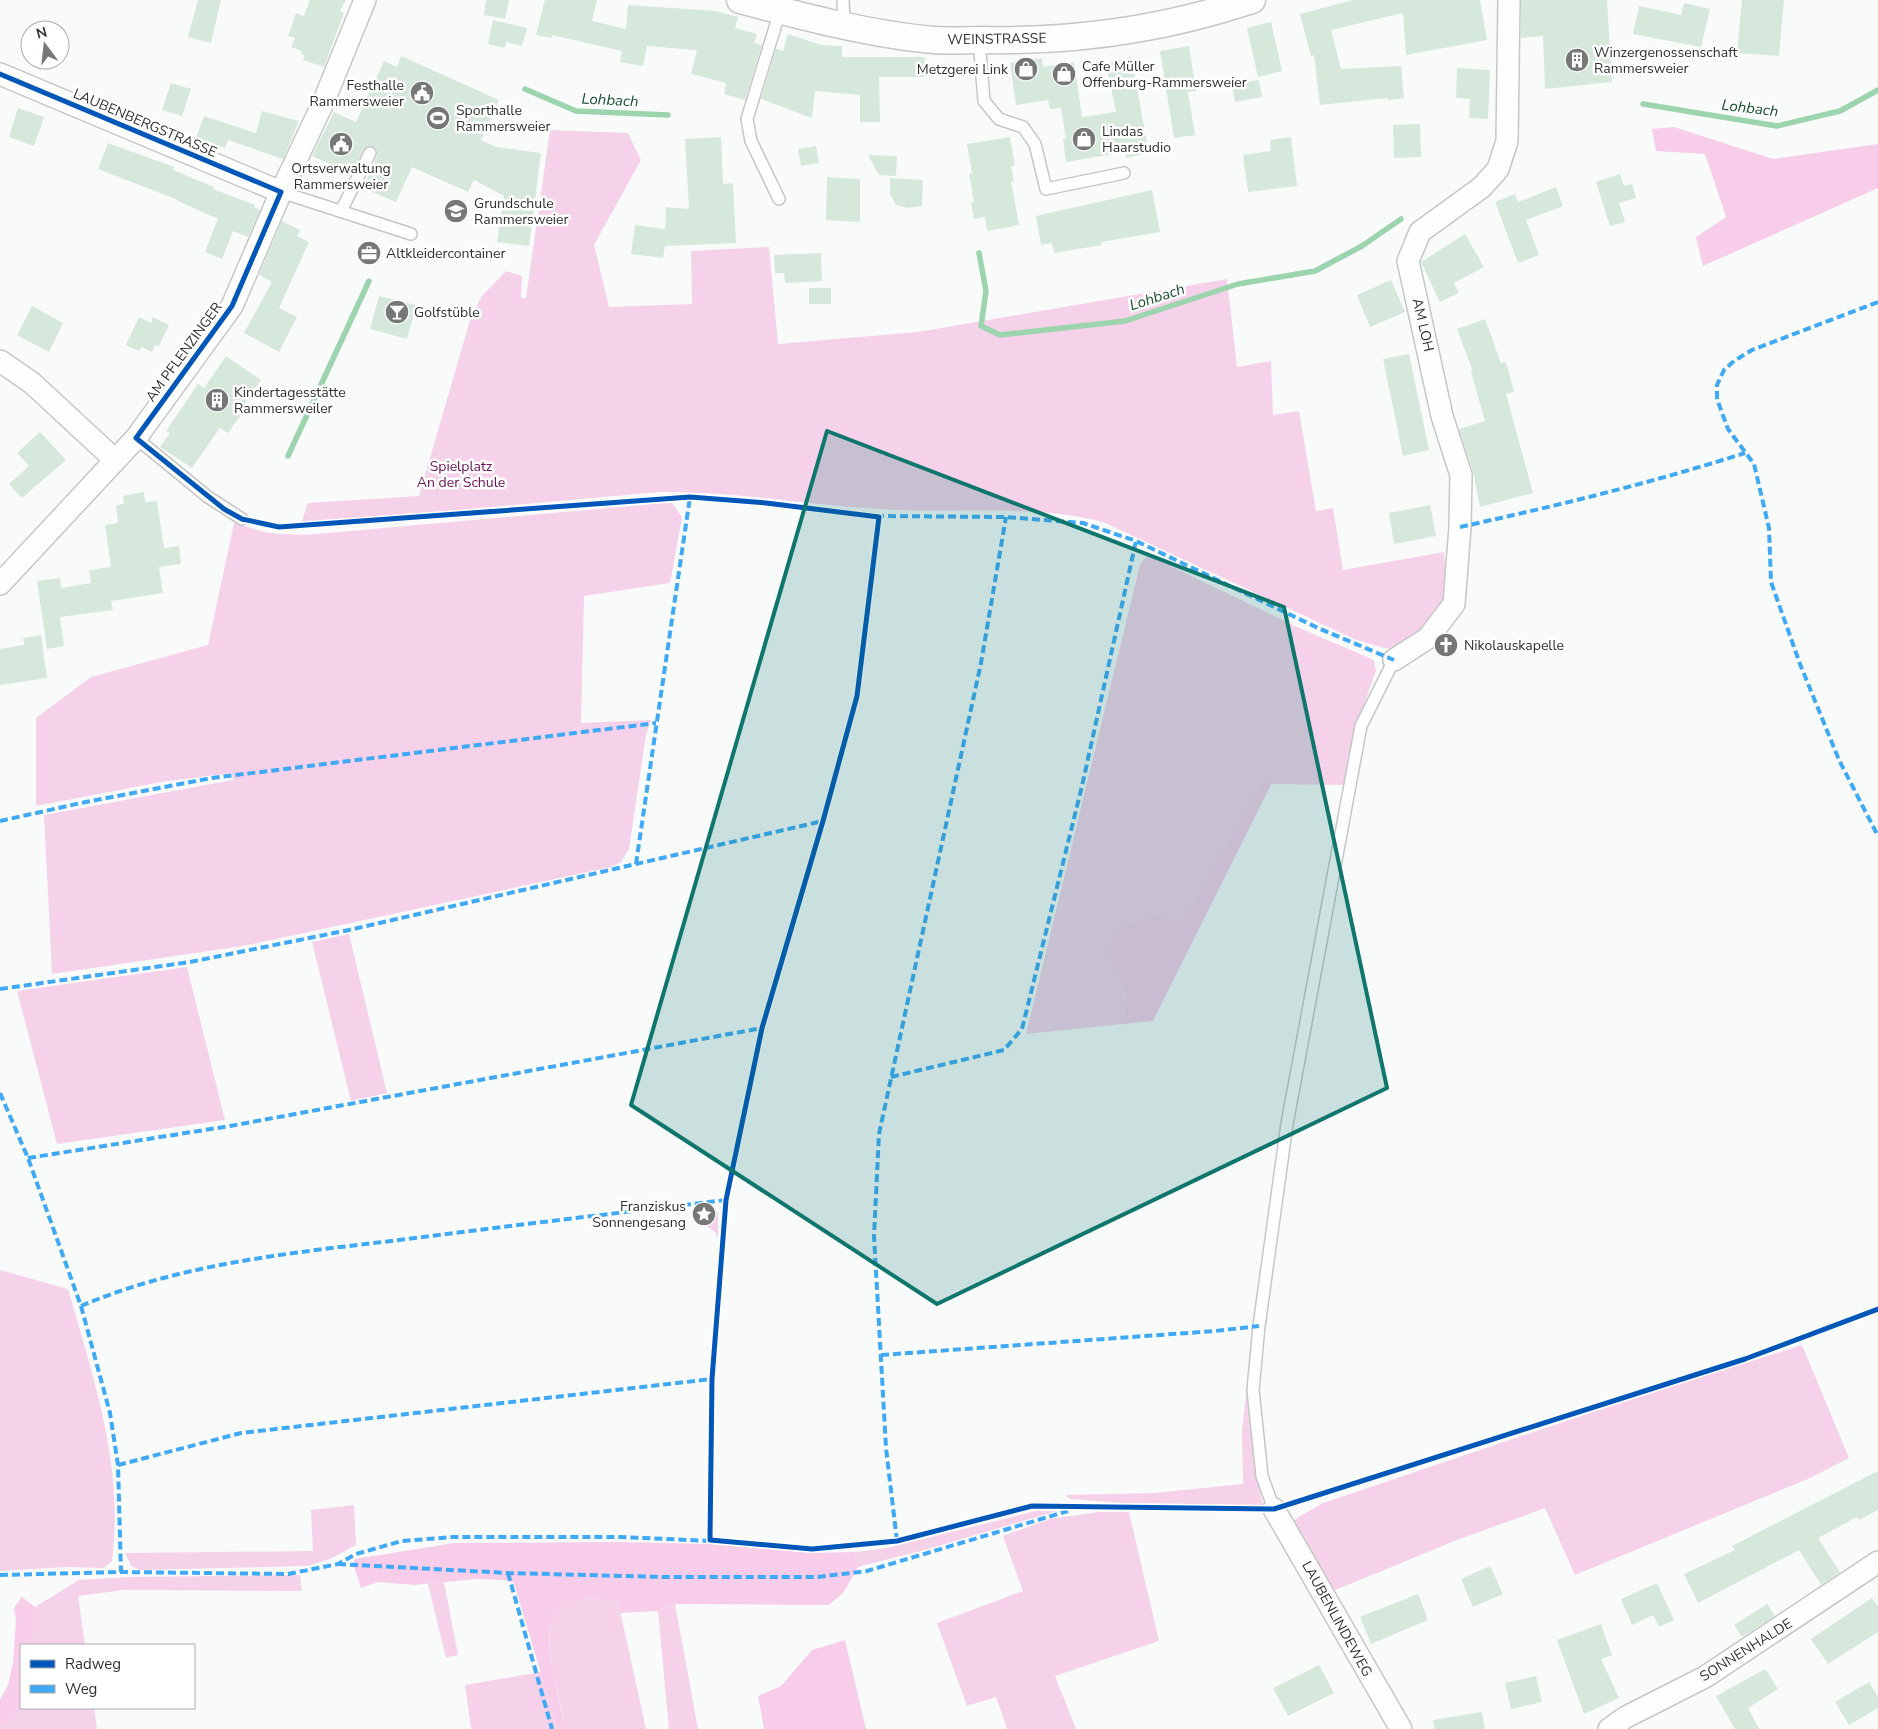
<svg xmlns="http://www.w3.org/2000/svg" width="1878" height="1729" viewBox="0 0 1878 1729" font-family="'Nunito Sans',sans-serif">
<rect width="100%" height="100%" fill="#f9fbfa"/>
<g fill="#f6d2ea">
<path d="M550,130L628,133L641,160L594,245L609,307L692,304L691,251L769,247L778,344L918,332L1227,279L1237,367L1271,361L1273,415L1299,411L1316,511L1333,508L1343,570L1444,552L1447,586L1442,613L1404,651L1384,648L1354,639L1103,522C1038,505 966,513 899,510C819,507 740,491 660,492L301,524L308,503L419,496L470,320L481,297L506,271L522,276L521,298H526Z"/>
<polygon points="666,503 672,503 682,517 670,583 584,596 581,723 651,720 646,735 629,849 621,862 611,867 243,946 52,974 44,815 233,780 232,773 161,782 36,806 36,718 91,677 208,645 234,523 268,533 305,535"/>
<path d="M1146,557L1154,558L1297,627L1374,660L1376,671L1356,727L1347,785L1260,784L1183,919L1155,916L1109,959C1123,982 1129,996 1123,1024L1026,1034L1140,565Z"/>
<polygon points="349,934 387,1093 351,1101 312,942"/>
<polygon points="187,967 225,1120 57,1144 17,991"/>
<polygon points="704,1207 713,1207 718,1213 718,1239 715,1232 705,1225"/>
<path d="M0,1270L68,1289C94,1380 124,1465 112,1561L104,1568L66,1567L0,1571Z"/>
<path d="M1252,1344C1249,1398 1251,1451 1263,1505L1122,1503L1070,1499L1065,1495L1154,1493L1243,1484L1242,1430Z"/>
<polygon points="1802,1345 1849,1458 1810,1478 1575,1575 1545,1508 1457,1540 1333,1591 1292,1521 1323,1503 1599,1410"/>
<polygon points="354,1505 356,1545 330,1559 308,1566 140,1570 131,1566 125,1553 313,1551 311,1510"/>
<polygon points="1036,1511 1057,1511 928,1549 858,1567 855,1552 887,1548"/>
<polygon points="1099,1512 1129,1512 1159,1641 1055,1676 1076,1729 1007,1729 996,1697 967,1706 937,1623 1023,1591 1003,1536 1050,1519"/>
<polygon points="300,1575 302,1591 124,1590 78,1596 85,1645 33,1645 35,1607 79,1580 129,1577"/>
<polygon points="444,1582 458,1655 446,1658 428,1584"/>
<path d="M600,1598L618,1601L646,1729H471L465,1685L541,1672L557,1727L565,1726C561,1694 531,1624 566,1602C574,1597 590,1599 600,1598Z"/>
<polygon points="675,1604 698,1729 669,1729 658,1611"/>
<polygon points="24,1708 94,1708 97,1729 0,1729 0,1724 8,1722"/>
</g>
<g fill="#f7cdea">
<polygon points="1674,127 1773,159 1878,144 1878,188 1703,266 1696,237 1726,217 1705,154 1656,151 1652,129"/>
<path d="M1272,783L1153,1021L1123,1024C1129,996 1123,982 1109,959L1113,938L1125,926L1155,916L1183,919L1260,784Z"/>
<path d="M618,1542L709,1544L812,1553L855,1552L858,1567L844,1592L829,1605L675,1604L658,1611L620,1613L618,1601C518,1582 553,1666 565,1726L557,1727L514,1583L504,1580L476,1579L415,1585L378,1582L361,1588L353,1563L355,1559L454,1543Z"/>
<polygon points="22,1597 35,1607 33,1645 21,1645 21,1708 24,1708 8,1722 0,1724 0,1700 8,1685 13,1663 16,1620 14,1608"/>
<polygon points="845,1640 866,1729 764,1729 758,1696 781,1686 812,1650"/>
</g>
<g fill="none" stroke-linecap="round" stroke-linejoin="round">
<g stroke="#9bd4ad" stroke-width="5.5">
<polyline points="525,89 576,111 668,115"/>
<polyline points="1643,104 1777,126 1840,111 1878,90"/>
<polyline points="979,253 986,291 981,326 1000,335 1125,321 1238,284 1315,271 1362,246 1401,219"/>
<polyline points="288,456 369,281"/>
</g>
</g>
<g fill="#d6e7db">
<polygon points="198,0 221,0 211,43 188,37"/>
<polygon points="310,0 346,0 340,11 344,13 324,67 303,60 305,55 301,54 302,51 291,47 295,38 288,36 296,13 304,16"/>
<polygon points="486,0 509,0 505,19 484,15"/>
<polygon points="545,0 597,0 592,21 626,29 628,5 716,11 738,17 735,28 757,34 754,43 762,45 745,100 724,94 726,83 691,74 697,50 647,46 643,66 620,62 622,51 552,35 551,38 536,35"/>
<polygon points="1353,0 1480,0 1487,40 1406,55 1403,13 1331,30 1341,69 1401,66 1404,98 1388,100 1388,98 1320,105 1314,55 1311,56 1300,14"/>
<polygon points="1521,0 1607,0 1612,82 1545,89 1543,36 1521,38"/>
<polygon points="1742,0 1784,0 1779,56 1737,53"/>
<polygon points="1684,3 1710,9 1701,47 1633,34 1639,6 1681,15"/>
<polygon points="493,20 527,28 522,46 506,42 505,48 488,44"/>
<polygon points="1271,22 1282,71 1258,77 1247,28"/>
<polygon points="788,34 821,45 842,46 842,57 925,57 924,77 879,77 880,122 860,122 860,95 815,91 812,118 761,99 776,49 783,51"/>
<polygon points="1189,46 1196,91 1188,92 1195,135 1174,138 1160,51"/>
<polygon points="401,56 499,100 481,140 496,147 541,153 529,246 497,242 504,196 474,180 468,192 412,167 396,202 363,188 377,156 374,147 369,146 364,149 353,171 341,166 340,169 312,156 334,112 356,122 384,61 397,67"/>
<polygon points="1131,57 1149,153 1126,158 1125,152 1066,162 1063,139 1066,139 1061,108 1050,109 1048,100 1016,105 1010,63 1042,58 1043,67 1074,62 1082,117 1116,112 1106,63"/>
<polygon points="1457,68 1490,70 1488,119 1469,118 1470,99 1456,98"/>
<polygon points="1259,80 1262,97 1235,102 1232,84"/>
<polygon points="171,83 191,89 182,116 162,110"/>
<polygon points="18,108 44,117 34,146 9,137"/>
<polygon points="262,111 299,121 283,159 228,140 225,148 196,138 204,116 256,133"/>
<polygon points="1420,124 1421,157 1394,158 1393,125"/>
<polygon points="721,137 723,184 733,183 736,243 665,246 663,258 631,254 635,225 665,229 666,207 689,209 685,139"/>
<polygon points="1010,137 1015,166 1011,166 1014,181 1011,181 1019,225 987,231 985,217 974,219 971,202 974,202 969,174 972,173 967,144"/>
<polygon points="1291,137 1297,186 1248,192 1243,155 1271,151 1270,140"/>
<polygon points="108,143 174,167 173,170 214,187 213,189 255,205 254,207 260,210 248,237 233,231 222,259 205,252 218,219 178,201 178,200 98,169"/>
<polygon points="816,146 819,163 801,166 798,149"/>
<polygon points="868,155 897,156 896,176 879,175"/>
<polygon points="1620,174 1624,186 1632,184 1636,198 1619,203 1625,222 1610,226 1596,182"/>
<polygon points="827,177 860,179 860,222 826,220"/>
<polygon points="890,178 923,180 922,206 907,208 896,205 890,194"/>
<polygon points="1556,187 1563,206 1526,220 1539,255 1518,263 1495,202 1515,194 1518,202"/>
<polygon points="1152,190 1160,232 1101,242 1102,245 1054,253 1052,243 1041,245 1036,216"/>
<polygon points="282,221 300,230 297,236 309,242 279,308 297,317 279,352 244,333 272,282 259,275"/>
<polygon points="1465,234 1484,267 1454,283 1459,293 1440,302 1421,262"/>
<polygon points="821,253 822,281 785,283 784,273 775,273 774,255"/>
<polygon points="1391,280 1405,312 1370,327 1357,295"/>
<rect x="809" y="288" width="22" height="16"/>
<polygon points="379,296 416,305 407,339 370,329"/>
<polygon points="32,306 63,323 49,352 17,335"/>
<polygon points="139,317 151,323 153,317 169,325 159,346 155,345 152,352 142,347 139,351 126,345"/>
<polygon points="1485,319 1501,363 1506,362 1514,392 1506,394 1533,493 1480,507 1473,471 1459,429 1485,421 1471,372 1473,371 1457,329"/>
<polygon points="1409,354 1429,450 1403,456 1383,359"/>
<polygon points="226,356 261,380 238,412 241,415 228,433 220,428 192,468 160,447 170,433 166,431 198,384 204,388"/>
<polygon points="40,432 66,460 22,498 9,484 29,466 17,453"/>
<polygon points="144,492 145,502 157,501 164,548 179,546 181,564 159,567 163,593 111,601 113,610 60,617 64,646 47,649 37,581 60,578 61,588 91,583 89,570 111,567 105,525 118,523 116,505 124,504 123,496"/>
<polygon points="1430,505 1436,536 1394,544 1389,513"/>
<polygon points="41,635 47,678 0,685 0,649 24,645 23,638"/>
<polygon points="1878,1471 1878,1510 1859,1520 1857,1517 1818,1538 1840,1572 1821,1585 1799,1550 1698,1603 1684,1574 1735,1550 1732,1546"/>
<polygon points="1490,1566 1503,1594 1473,1607 1461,1579"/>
<polygon points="1657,1583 1674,1620 1659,1627 1653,1615 1632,1625 1621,1599"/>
<polygon points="1418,1594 1428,1620 1371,1644 1360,1617"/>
<polygon points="1872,1598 1878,1606 1878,1632 1828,1664 1811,1639"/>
<polygon points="1767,1604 1775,1616 1742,1637 1734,1625"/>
<polygon points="1601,1624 1612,1655 1601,1659 1619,1698 1584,1714 1557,1640"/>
<polygon points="1319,1665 1334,1693 1288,1716 1273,1688"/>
<polygon points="1765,1669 1778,1689 1748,1708 1759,1729 1735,1729 1716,1696"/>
<polygon points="1536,1676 1542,1702 1511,1709 1505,1683"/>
<polygon points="1869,1682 1878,1697 1878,1708 1849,1725 1835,1702"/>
<polygon points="1482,1712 1485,1729 1434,1729 1433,1720"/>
</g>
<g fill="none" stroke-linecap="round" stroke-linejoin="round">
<g stroke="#c5c7c6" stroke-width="14">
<g id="service">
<polyline points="843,0 844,25"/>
<polyline points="979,40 984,101 999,119 1023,127 1035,144 1046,189 1124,173"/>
<polyline points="281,192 411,234"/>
<polyline points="779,199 751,141 747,119 780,11"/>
<polyline points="341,211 370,153"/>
<polyline points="136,438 208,497 242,519"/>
<polyline points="1274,1509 1262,1476 1253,1390 1259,1326 1287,1124 1361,726 1394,660"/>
</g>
</g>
<g stroke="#c5c7c6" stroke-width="24">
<g id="minor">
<polyline points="0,74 281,192"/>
<polyline points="0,361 32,383 115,460"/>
<polyline points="0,584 136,438 232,306 281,192 323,103 365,0"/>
<polyline points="1394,660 1428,638 1454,604 1460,527 1461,475 1442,416 1408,261 1420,232 1482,187 1498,169 1507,141 1509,0"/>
<polyline points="1274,1509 1401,1729"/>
<polyline points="1609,1729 1626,1717 1705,1677 1878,1562"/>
</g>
</g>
<g stroke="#c5c7c6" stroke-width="29">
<path id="tertiary" d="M740,0C801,16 872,35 934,40C950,41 967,40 983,40C1075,42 1165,29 1252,0"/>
</g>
<use href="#service" stroke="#fefefe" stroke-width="11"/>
<use href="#minor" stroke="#fefefe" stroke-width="21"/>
<use href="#tertiary" stroke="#fefefe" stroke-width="26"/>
<g stroke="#3fa9f5" stroke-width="4" stroke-dasharray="8 4" stroke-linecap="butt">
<polyline points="1878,302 1752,350 1734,361 1724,370 1717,385 1717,399 1728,429 1754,464 1769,528 1771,582 1800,664 1839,760 1878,836"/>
<polyline points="876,516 1006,517 1083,523 1136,541 1318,628 1394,660"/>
<path d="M1460,527C1556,506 1651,483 1745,453"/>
<polyline points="0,821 81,803 212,778 656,723"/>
<polyline points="636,864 690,497"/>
<polyline points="0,989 190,962 349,930 823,821"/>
<polyline points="891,1077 1004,1050 1022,1029 1082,786 1136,541"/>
<polyline points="0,1093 28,1158 81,1306 110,1413 118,1465 121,1572"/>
<polyline points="28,1158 230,1126 762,1028"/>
<path d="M81,1306C182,1263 292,1253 399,1240C508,1226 617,1213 726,1200"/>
<polyline points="881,1355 1215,1331 1259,1326"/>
<polyline points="118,1465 241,1433 712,1379"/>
<polyline points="897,1541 886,1448 874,1236 879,1134 981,663 1006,517"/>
<polyline points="338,1564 508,1573 663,1577 818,1577 867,1571 1068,1511"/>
<polyline points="508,1573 552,1729"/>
<polyline points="0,1575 121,1572 288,1574 338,1564 356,1554 402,1541 453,1537 618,1537 713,1541"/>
</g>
<g stroke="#fff" stroke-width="8">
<polyline id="cycleway" points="0,74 281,192 232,306 136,438 224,509 242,519 279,527 690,497 766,503 879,517 857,696 823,821 762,1028 726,1200 712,1379 710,1540 812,1549 897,1541 1032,1506 1274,1509 1745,1359 1878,1309"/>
</g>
<use href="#cycleway" stroke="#0057b8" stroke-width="5"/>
</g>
<path fill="#0f766e" fill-opacity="0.2" stroke="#0f766e" stroke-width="4" stroke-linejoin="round" d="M827,431L1284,607L1387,1088L937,1304L631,1105Z"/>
<defs>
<g id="building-disc" transform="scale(1.25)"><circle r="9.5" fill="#767877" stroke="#fff"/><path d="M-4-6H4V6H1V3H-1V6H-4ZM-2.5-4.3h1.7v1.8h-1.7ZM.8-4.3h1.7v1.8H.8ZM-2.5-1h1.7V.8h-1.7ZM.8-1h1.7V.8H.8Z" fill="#fff"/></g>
<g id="shop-disc" transform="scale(1.25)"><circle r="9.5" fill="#767877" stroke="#fff"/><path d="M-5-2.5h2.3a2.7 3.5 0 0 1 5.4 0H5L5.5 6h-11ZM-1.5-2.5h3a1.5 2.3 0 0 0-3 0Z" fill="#fff"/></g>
<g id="civic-disc" transform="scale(1.25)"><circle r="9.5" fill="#767877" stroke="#fff"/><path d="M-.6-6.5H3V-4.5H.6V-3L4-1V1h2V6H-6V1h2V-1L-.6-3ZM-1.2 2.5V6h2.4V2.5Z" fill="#fff"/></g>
<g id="stadium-disc" transform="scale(1.25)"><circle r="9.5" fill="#767877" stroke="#fff"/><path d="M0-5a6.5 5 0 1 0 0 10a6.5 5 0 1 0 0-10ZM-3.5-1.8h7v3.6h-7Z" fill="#fff"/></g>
<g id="school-disc" transform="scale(1.25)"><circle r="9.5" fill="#767877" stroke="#fff"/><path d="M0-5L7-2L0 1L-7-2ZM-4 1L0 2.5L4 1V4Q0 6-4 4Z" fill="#fff"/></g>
<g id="office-disc" transform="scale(1.25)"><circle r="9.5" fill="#767877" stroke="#fff"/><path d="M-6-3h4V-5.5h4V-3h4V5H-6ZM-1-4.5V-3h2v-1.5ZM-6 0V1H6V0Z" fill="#fff"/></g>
<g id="bar-disc" transform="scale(1.25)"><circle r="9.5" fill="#767877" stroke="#fff"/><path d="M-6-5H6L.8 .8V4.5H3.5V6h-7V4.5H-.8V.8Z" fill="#fff"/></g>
<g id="church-disc" transform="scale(1.25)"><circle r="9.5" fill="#767877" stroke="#fff"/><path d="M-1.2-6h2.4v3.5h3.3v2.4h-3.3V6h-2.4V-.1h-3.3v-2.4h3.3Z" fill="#fff"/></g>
<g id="sight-disc" transform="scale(1.25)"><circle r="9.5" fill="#767877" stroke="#fff"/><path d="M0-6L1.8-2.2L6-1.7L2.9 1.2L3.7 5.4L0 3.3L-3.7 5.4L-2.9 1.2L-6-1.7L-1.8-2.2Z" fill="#fff"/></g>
</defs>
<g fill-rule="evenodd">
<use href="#building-disc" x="1577" y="60"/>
<use href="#shop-disc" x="1026" y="69"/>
<use href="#shop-disc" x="1064" y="74"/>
<use href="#civic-disc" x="422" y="93"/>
<use href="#stadium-disc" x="438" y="118"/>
<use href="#shop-disc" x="1084" y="139"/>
<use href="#civic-disc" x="341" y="144"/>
<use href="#school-disc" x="456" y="211"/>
<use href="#office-disc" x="369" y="253"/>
<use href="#bar-disc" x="397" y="312"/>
<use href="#building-disc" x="217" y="400"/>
<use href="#church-disc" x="1446" y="645"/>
<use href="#sight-disc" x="704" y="1214"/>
</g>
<g text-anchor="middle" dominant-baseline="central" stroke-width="5" stroke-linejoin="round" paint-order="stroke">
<g font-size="14" fill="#2f3130" stroke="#fff">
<text transform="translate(997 39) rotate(-1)">WEINSTRASSE</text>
<text transform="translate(145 123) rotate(23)">LAUBENBERGSTRASSE</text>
<text transform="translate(1423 325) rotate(77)">AM LOH</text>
<text transform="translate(184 352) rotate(-54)">AM PFLENZINGER</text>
<text transform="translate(1337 1619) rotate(61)">LAUBENLINDEWEG</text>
<text transform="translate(1746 1650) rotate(-32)">SONNENHALDE</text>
</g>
<g font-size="14" fill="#2f3130" stroke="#fff" text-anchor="start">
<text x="1594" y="52">Winzergenossenschaft<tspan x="1594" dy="16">Rammersweier</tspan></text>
<text x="1082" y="66">Cafe Müller<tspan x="1082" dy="16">Offenburg-Rammersweier</tspan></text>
<text x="1008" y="69" text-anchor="end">Metzgerei Link</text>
<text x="404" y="85" text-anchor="end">Festhalle<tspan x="404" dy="16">Rammersweier</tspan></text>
<text x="456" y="110">Sporthalle<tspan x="456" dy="16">Rammersweier</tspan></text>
<text x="1102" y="131">Lindas<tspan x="1102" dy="16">Haarstudio</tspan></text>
<text x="341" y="168" text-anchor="middle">Ortsverwaltung<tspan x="341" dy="16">Rammersweier</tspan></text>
<text x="474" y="203">Grundschule<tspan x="474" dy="16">Rammersweier</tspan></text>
<text x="386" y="253">Altkleidercontainer</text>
<text x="414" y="312">Golfstüble</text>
<text x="234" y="392">Kindertagesstätte<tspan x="234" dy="16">Rammersweiler</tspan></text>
<text x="1464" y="645">Nikolauskapelle</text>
<text x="686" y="1206" text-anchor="end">Franziskus<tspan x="686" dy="16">Sonnengesang</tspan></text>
</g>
<g font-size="14" fill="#6a1056" stroke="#fff">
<text x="461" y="466">Spielplatz<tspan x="461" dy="16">An der Schule</tspan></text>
</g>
<g font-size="15" font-style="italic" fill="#14502c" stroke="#fff">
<text transform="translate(610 100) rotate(3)">Lohbach</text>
<text transform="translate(1750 108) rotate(7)">Lohbach</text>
<text transform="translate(1157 297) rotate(-18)">Lohbach</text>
</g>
</g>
<rect x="20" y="1644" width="175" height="65" fill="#ffffff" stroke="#acadac"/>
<rect x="30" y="1660" width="25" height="8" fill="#0057b8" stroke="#acadac"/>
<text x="65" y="1669" font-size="15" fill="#2f3130">Radweg</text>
<rect x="30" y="1685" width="25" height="8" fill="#3fa9f5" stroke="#acadac"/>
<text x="65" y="1694" font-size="15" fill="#2f3130">Weg</text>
<g transform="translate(45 45) rotate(345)"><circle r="24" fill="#ffffff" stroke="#acadac"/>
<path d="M0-4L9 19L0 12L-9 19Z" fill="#767877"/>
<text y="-8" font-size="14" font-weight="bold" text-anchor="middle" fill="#2f3130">N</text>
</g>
</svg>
